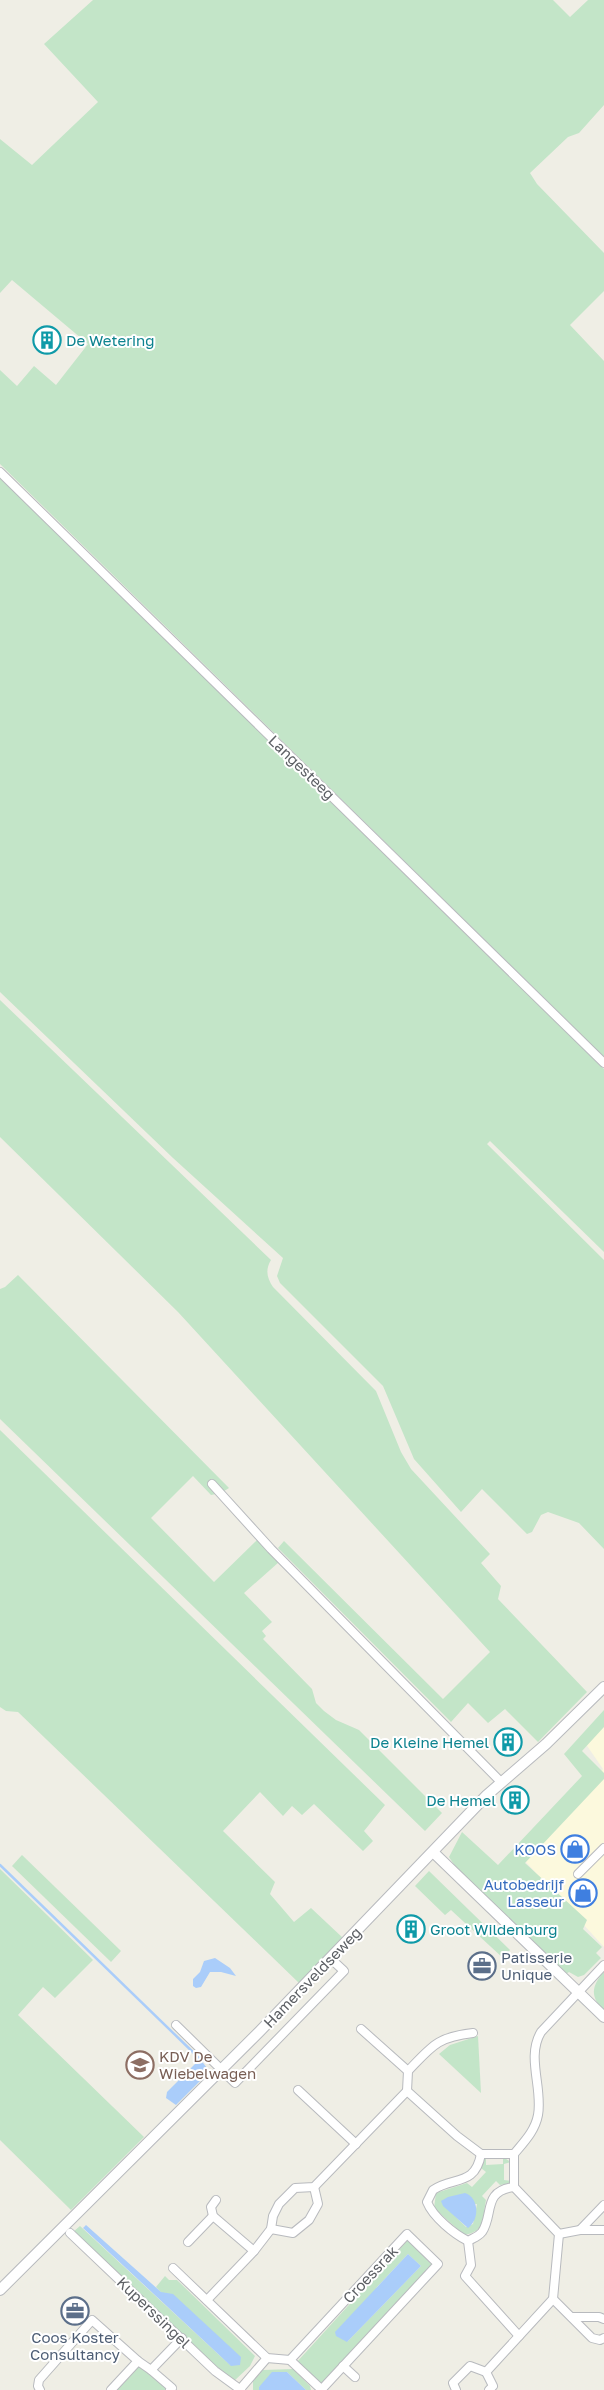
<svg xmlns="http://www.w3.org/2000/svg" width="604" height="2390" viewBox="0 0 604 2390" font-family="'Golos Text',sans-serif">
<rect width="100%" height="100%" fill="#efeee5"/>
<polygon fill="#fcf9dd" points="604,1719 604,1947 524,1860 603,1769 583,1740"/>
<g fill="#c3e5c8" fill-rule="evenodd">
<polygon points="93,0 553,0 570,17 588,0 604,0 604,105 579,133 568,137 530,173 537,184 604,253 604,291 570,325 604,361 604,1057 0,464 0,370 17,386 34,366 56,385 88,344 12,280 0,293 0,139 32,165 98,102 44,44"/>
<polygon points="0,476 604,1069 604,1252 490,1141 487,1144 604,1260 604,1549 579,1523 548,1512 541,1515 532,1532 527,1534 482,1489 461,1512 414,1459 383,1386 280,1283 277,1276 283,1258 173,1158 0,992"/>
<path d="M0,1000L271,1260C265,1270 267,1278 273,1287L376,1391L401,1452L411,1469L490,1554L481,1563L501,1586L498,1599L587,1692L538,1742L505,1709L488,1723L468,1703L451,1722L278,1548L284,1541L443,1699L490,1652L178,1312L0,1137Z"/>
<polygon points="18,1275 229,1488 221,1493 211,1495 193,1476 151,1518 214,1582 257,1540 279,1562 244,1593 272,1622 262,1631 266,1636 263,1639 312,1689 316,1703 324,1711 336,1720 359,1730 442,1813 425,1831 0,1419 0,1289 5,1287"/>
<polygon points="0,1430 385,1805 364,1831 373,1841 363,1851 314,1804 302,1815 292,1806 283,1816 260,1792 223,1831 275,1882 270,1894 294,1922 311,1908 343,1938 299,1983 18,1712 6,1711 0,1707"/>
<polygon points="604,1710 604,1727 582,1751 604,1773 604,1779 525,1863 587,1920 583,1929 602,1947 596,1953 601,1958 584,1975 578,1977 569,1972 566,1974 455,1866 449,1857 462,1832 498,1865 582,1776 564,1754"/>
<polygon points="22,1855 121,1951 111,1962 12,1866"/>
<polygon points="0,1869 93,1960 55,1998 43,1987 18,2015 144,2137 71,2210 0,2140"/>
<polygon points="429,1871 510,1950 503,1958 451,1910 445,1915 415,1886"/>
<path d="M604,1972V2011C590,1997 591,1986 604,1972Z"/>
<polygon points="478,2036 481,2093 439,2054 450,2045"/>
<path d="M503,2157L511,2162L504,2164V2180L511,2181L510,2183L500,2185L496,2181L482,2196L486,2200C482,2220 486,2231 464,2235L434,2208L436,2193L467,2183L472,2187L486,2172L481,2168L483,2159L486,2158V2165L503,2164ZM442,2203L477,2204L473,2224L466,2227Z"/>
<polygon points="80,2226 231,2366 156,2287 165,2276 169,2280 177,2280 255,2356 250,2366 234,2381 230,2380 73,2232"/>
<path d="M408,2240L434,2267L320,2386L296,2363ZM408,2254L421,2266L347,2342L377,2287Z"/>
<polygon points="140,2364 166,2389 166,2390 117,2390"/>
<polygon points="293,2369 310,2386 311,2390 306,2390 287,2372 259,2387 259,2390 253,2390 253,2381 263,2370"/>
</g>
<g fill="#aacdfa">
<polygon points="215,1958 230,1968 236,1976 221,1972 210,1972 201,1987 196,1988 193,1986 193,1979 200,1972 204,1961"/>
<polygon points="200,2059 207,2068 206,2075 176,2105 166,2098 167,2092"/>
<path d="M465,2193C479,2198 480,2219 468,2228L443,2206L441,2201L448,2197Z"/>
<polygon points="86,2225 161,2292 173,2294 241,2357 240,2365 231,2366 83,2228"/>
<polygon points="408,2254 421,2266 347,2342 336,2336 335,2332"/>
<polygon points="272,2372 287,2372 306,2390 259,2390 259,2387"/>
</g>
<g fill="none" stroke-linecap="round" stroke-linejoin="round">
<polyline stroke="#aacdfa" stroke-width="2.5" points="0,1865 200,2059"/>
<g stroke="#b8babe" stroke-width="10">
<g id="minor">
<polyline points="0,472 604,1063"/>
<polyline points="212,1484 271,1549 501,1782"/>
<polyline points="578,1874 604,1848"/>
<polyline points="176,2025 235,2083 344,1971 330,1958"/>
<polyline points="361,2029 408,2071"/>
<polyline points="298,2090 356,2144"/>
<path d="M407,2091L408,2071C432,2046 437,2037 473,2033"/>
<path d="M481,2154C475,2187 453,2176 433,2190L427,2202C433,2217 454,2234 468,2241C473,2238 478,2237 482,2232C494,2215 482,2191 514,2187"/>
<path d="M514,2154C524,2142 535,2131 538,2115C543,2088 526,2057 541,2032L604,1965"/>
<polyline points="216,2200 211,2207 213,2216 254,2251"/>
<polyline points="604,2205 580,2230 604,2230"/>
<polyline points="271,2229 293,2233 309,2220 318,2204 314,2187"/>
<polyline points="70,2233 215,2371 241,2390"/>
<polyline points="559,2234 580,2230"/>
<polyline points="468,2241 471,2265 465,2276 519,2336"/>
<polyline points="188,2242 213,2216"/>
<polyline points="173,2268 267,2358 290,2360 322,2390"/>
<polyline points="553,2299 592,2338 600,2340 604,2338"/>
<polyline points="207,2300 254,2251 271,2229 273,2216 279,2204 295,2188 314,2187 407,2091 457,2136 481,2154 514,2154 514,2187 559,2234 553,2299 486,2372 470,2366 453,2383 456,2390"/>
<polyline points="572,2317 599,2317 604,2319"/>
<polyline points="290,2360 407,2234 438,2264 322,2389"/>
<polyline points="343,2366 355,2377"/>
<polyline points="486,2372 493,2386 489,2390"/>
<polyline points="241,2388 267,2358"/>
<polyline points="40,2390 38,2386 39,2380 92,2320 138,2361"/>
<polyline points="111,2390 138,2361 151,2370"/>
<polyline points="170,2390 172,2388 151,2370 182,2338"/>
</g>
</g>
<g stroke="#b8babe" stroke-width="12">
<g id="tertiary">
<polyline points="433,1852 604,2017"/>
<polyline points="0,2290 260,2031 487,1795 546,1744 604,1687"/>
</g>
</g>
<use href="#minor" stroke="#fff" stroke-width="8"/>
<use href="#tertiary" stroke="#fff" stroke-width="10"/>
</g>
<defs>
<g id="building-ring" transform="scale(1.4375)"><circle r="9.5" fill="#fff" stroke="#0f9aa8" stroke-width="1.5"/><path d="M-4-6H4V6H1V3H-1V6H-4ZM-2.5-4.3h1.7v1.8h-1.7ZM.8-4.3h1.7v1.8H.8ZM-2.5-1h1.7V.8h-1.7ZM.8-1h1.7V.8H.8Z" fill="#0f9aa8"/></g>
<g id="shop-ring" transform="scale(1.4375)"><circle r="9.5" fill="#fff" stroke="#3f7fe0" stroke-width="1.5"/><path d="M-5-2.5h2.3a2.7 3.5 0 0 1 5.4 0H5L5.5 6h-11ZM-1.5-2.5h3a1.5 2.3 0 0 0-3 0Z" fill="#3f7fe0"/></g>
<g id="office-ring" transform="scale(1.4375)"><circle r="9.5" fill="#fff" stroke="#5c6f8a" stroke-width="1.5"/><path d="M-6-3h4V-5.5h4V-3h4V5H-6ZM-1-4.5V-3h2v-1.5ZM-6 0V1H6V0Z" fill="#5c6f8a"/></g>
<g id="school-ring" transform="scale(1.4375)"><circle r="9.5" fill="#fff" stroke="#8d6e63" stroke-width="1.5"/><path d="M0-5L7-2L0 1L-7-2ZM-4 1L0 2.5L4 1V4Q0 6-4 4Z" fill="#8d6e63"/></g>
</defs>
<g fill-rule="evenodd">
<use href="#building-ring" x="47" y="340"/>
<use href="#building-ring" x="508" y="1742"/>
<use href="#building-ring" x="515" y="1800"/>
<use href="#shop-ring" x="575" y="1849"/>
<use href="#shop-ring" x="583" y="1893"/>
<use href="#building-ring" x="411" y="1929"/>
<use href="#office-ring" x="482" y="1966"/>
<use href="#school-ring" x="140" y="2065"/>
<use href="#office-ring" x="75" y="2311"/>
</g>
<g text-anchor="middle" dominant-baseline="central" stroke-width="4" stroke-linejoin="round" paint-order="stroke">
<g font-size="15" fill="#0d838f" stroke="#fff" text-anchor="start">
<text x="66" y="340">De Wetering</text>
<text x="489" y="1742" text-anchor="end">De Kleine Hemel</text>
<text x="496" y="1800" text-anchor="end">De Hemel</text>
<text x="430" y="1929">Groot Wildenburg</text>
</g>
<g font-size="15" fill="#5d6065" stroke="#fff">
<text transform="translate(302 767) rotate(44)">Langesteeg</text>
<text transform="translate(312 1977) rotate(-46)">Hamersveldseweg</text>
<text transform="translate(370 2274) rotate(-47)">Croessrak</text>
<text transform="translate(154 2312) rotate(44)">Kuperssingel</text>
</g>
<g font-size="15" fill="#366cbe" stroke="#fff" text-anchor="end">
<text x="556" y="1849">KOOS</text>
<text x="564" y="1884">Autobedrijf<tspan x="564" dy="17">Lasseur</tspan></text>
</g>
<g font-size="15" fill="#4e5e75" stroke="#fff" text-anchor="start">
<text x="501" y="1957">Patisserie<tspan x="501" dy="17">Unique</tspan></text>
<text x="75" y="2337" text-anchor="middle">Coos Koster<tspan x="75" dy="17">Consultancy</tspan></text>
</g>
<g font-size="15" fill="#785e54" stroke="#fff" text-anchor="start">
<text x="159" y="2056">KDV De<tspan x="159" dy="17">Wiebelwagen</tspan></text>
</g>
</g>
</svg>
